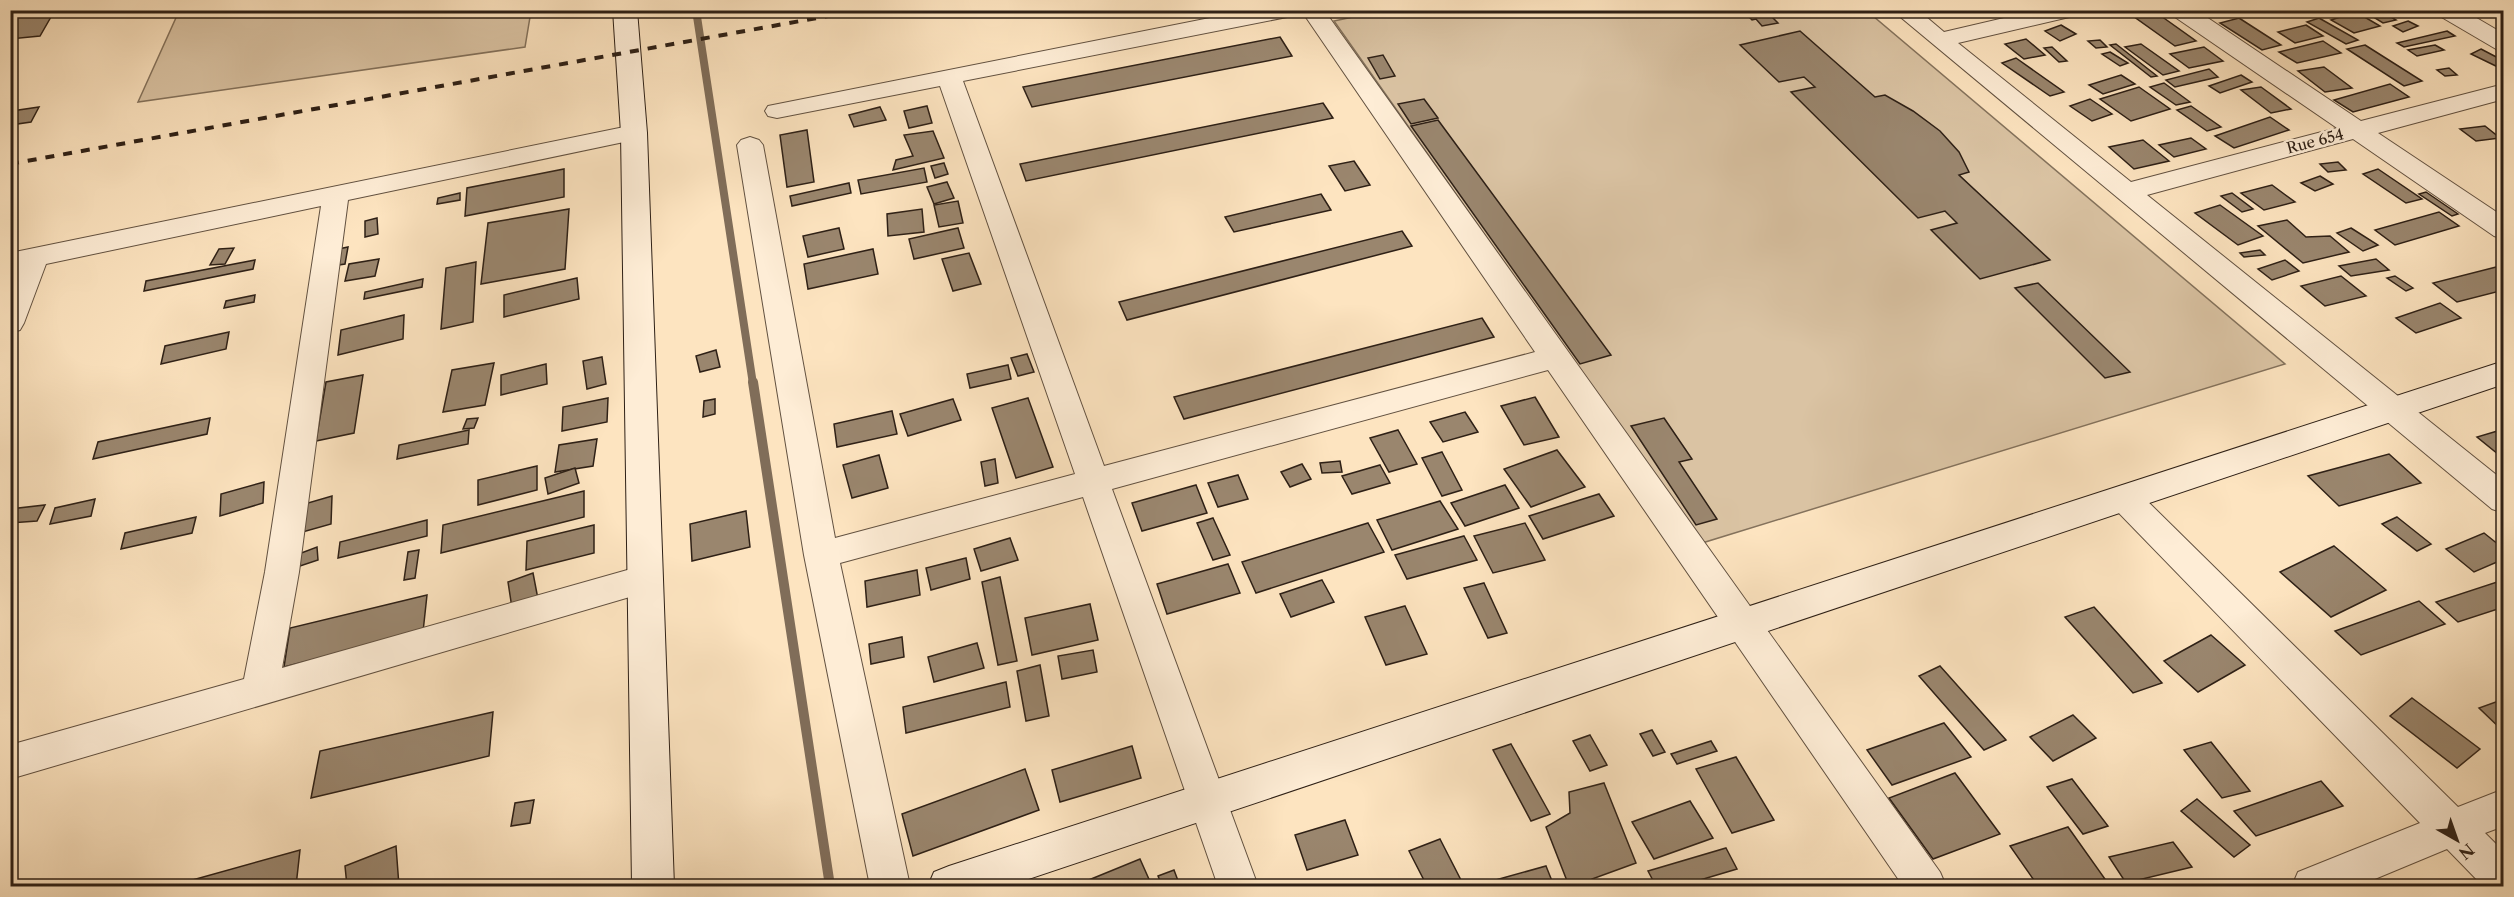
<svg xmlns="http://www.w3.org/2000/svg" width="2514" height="897" viewBox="0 0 2514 897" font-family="'Libre Caslon Text',serif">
<rect width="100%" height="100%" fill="#fde4c0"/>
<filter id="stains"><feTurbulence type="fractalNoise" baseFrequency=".00333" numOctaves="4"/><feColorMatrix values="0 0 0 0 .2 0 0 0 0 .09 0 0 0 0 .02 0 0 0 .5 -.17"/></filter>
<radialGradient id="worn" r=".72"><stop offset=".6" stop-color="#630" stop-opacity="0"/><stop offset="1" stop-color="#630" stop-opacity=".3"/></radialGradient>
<g fill="#dac3a3" stroke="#84725c" stroke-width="1.5">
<polygon points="1386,10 1867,11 2285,364 1702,543 1334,21"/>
<polygon points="179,11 179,10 531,11 525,47 138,102"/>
</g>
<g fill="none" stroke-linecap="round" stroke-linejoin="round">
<polyline stroke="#806d59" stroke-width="8" points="696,10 753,384"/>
<polyline stroke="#806d59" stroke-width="10" points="753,382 830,886"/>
</g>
<g fill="#9a866e" stroke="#2e2016" stroke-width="1.5">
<polygon points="55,10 40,36 10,39 10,16"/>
<polygon points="1747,10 1765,10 1778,23 1762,26 1756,19 1752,20 1748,16 1752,15"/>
<polygon points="2362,10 2380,10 2396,20 2383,23"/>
<polygon points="2399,10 2416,10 2423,15 2410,17"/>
<polygon points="2154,11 2196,41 2175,46 2133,16"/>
<polygon points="2356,12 2380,26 2354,33 2331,20"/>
<polygon points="2239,18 2281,45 2262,50 2220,23"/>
<polygon points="2319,18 2358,40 2346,44 2307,22"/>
<polygon points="2408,21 2418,26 2403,32 2393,26"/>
<polygon points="2061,25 2076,34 2060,41 2045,31"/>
<polygon points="2306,25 2323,36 2295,43 2278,32"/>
<polygon points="1800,31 1875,97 1885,95 1913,111 1940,131 1959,152 1969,172 1959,175 2050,260 1980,279 1931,230 1957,223 1945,211 1918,218 1791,92 1815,87 1804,77 1779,82 1740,45"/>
<polygon points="2447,31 2455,36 2404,47 2397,43"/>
<polygon points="1280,37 1292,56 1032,107 1023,87"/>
<polygon points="2026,39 2045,55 2024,59 2005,44"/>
<polygon points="2100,40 2107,47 2096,48 2088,41"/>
<polygon points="2323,41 2341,53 2297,63 2279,52"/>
<polygon points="2116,44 2157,76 2151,77 2110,45"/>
<polygon points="2141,44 2179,71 2163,75 2125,47"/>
<polygon points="2365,45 2422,81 2404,86 2347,49"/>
<polygon points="2435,45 2444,50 2417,56 2408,50"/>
<polygon points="2052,47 2067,61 2059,62 2044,48"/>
<polygon points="2204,47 2223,61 2189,68 2170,54"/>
<polygon points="2481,49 2504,61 2504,70 2471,54"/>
<polygon points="2110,52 2128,63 2120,66 2102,54"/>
<polygon points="1383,55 1395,76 1380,79 1368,58"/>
<polygon points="2016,58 2064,92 2050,96 2002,63"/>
<polygon points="2324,67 2352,88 2325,92 2298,71"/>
<polygon points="2449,68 2457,75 2445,76 2437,70"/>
<polygon points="2209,69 2218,77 2175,87 2166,80"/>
<polygon points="2121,75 2135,84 2103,94 2089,85"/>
<polygon points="2241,75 2252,82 2220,93 2209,86"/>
<polygon points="2164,83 2190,102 2176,105 2150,87"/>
<polygon points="2390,84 2409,97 2353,112 2334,100"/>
<polygon points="2139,87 2170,109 2131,121 2100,99"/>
<polygon points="2261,87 2291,109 2271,113 2241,90"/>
<polygon points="1424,99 1438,118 1411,124 1398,104"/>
<polygon points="2090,99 2112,114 2092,121 2070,106"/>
<polygon points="1323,103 1333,118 1026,181 1020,164"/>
<polygon points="927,106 932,123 909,128 904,111"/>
<polygon points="2191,106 2221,127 2207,131 2177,110"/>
<polygon points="39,107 31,122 10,125 12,111"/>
<polygon points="880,107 886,120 854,127 849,115"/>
<polygon points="2270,117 2289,130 2234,148 2215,136"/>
<polygon points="1438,120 1611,355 1580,364 1411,126"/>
<polygon points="2485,126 2500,138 2476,141 2460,129"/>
<polygon points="807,130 814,182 787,187 780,135"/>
<polygon points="933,131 944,158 893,170 896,160 913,156 904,135"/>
<polygon points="2191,138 2206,149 2174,157 2159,145"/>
<polygon points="2143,140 2169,161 2134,169 2109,147"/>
<polygon points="1354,161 1370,185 1345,191 1329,166"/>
<polygon points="2338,162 2346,170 2328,172 2320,164"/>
<polygon points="944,163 948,174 935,178 931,166"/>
<polygon points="924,168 927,182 861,194 858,180"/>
<polygon points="564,169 564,197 465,216 467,188"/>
<polygon points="2378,169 2422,199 2406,203 2363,174"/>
<polygon points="2320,176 2333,184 2315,191 2301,183"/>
<polygon points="947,182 954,198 934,204 927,187"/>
<polygon points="849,183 851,193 792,206 790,196"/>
<polygon points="2272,185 2295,202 2264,210 2241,193"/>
<polygon points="2426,192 2458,214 2452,216 2419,194"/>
<polygon points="460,193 460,200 437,204 438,198"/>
<polygon points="2232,193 2253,209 2242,212 2221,196"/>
<polygon points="1321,194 1331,210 1234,232 1225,217"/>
<polygon points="958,201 963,223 939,227 934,205"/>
<polygon points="2220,205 2263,236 2238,245 2195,213"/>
<polygon points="569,209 565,269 481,284 488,223"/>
<polygon points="922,209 924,232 888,236 887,214"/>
<polygon points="2439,212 2459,226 2395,245 2375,230"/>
<polygon points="377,218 378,234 365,237 365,221"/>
<polygon points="2287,220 2306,237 2330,236 2349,252 2303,263 2258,226"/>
<polygon points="839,228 844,249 808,257 803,236"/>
<polygon points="958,228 964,248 914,259 909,239"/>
<polygon points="2351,228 2378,245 2363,251 2337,233"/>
<polygon points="1402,231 1412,246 1127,320 1119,302"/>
<polygon points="348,247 345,264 331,266 334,250"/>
<polygon points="234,248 225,264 210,265 219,249"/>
<polygon points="873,249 878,274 808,289 804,264"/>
<polygon points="2260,250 2265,255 2244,257 2240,253"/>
<polygon points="969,253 981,284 953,291 942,259"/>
<polygon points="379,259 375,276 345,281 349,264"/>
<polygon points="2376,259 2389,270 2351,276 2339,266"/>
<polygon points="255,260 253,269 144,291 146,281"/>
<polygon points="2285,260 2299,271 2272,280 2258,269"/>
<polygon points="476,262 473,322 441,329 446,268"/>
<polygon points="2504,265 2504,290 2457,302 2433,283"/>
<polygon points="2341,276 2366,296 2325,306 2301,286"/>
<polygon points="2395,276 2413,288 2406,291 2387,278"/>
<polygon points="577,278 579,299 504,317 504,295"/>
<polygon points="423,279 422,287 364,299 365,292"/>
<polygon points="2038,283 2130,372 2105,378 2015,288"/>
<polygon points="255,295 254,302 224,308 226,301"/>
<polygon points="2440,303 2461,318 2416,333 2396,318"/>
<polygon points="404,315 403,339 338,355 341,330"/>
<polygon points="1482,318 1494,337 1184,419 1174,397"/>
<polygon points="229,332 226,349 161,364 165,346"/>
<polygon points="716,350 720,367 700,372 696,356"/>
<polygon points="1027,354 1034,372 1018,376 1011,358"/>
<polygon points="602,357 606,384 587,389 583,361"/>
<polygon points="494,363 485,405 443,412 452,370"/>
<polygon points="546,364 547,384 501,395 501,375"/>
<polygon points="1008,365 1011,379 970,388 967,374"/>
<polygon points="363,375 354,433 316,441 326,382"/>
<polygon points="1535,397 1559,437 1524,445 1501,406"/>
<polygon points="608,398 607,422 562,431 563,407"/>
<polygon points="1028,398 1053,467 1016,478 992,408"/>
<polygon points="715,399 715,414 703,417 704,401"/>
<polygon points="953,399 961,420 908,436 900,414"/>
<polygon points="892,411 897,434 837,447 834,424"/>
<polygon points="1465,412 1478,432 1443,442 1430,422"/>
<polygon points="210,418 207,434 93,459 98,442"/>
<polygon points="478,418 474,428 463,429 467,419"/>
<polygon points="1664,418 1692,459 1679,462 1717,519 1696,525 1631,426"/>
<polygon points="2504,429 2504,459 2477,437"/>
<polygon points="469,430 468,444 397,459 399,445"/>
<polygon points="1398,430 1417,464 1389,472 1370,438"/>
<polygon points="597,439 593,466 555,472 559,445"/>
<polygon points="1557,450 1585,487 1531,507 1504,469"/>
<polygon points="1442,452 1462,490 1442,496 1422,458"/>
<polygon points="2389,454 2421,483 2339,506 2308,476"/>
<polygon points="879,455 888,488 852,498 843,465"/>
<polygon points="995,459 998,483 985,486 981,462"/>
<polygon points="1340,461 1342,472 1322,473 1320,463"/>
<polygon points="1302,464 1311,479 1290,487 1281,472"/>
<polygon points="1380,465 1390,483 1352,494 1342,476"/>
<polygon points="537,466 537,490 478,505 478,480"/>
<polygon points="575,468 579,483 548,494 545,478"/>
<polygon points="1238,475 1248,499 1218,507 1208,483"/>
<polygon points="264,482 263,503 220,516 221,494"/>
<polygon points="1196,485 1207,513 1142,531 1132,503"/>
<polygon points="1505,485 1519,508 1465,526 1451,503"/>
<polygon points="584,491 584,517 441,553 443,525"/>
<polygon points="1599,494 1614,516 1543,539 1529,516"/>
<polygon points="332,496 331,524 299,533 301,505"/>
<polygon points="95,499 91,516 50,524 55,508"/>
<polygon points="1440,501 1458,529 1392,550 1377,520"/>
<polygon points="45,505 37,521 10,523 10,509"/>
<polygon points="746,511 750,547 692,561 690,524"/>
<polygon points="196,517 192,533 121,549 125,533"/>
<polygon points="2397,517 2431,544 2417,551 2382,524"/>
<polygon points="1213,518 1230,555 1213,560 1197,523"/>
<polygon points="427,520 427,536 338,558 340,542"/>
<polygon points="1368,523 1384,552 1256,593 1242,562"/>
<polygon points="1525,523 1545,560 1493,573 1474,536"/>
<polygon points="594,525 594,553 526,570 527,541"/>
<polygon points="2484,533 2504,549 2504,559 2474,572 2446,549"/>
<polygon points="1464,536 1477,560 1407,579 1395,555"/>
<polygon points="1010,538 1018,560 981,571 974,549"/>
<polygon points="2334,546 2386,590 2331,617 2280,572"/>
<polygon points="317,547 318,560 297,567 296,555"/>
<polygon points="419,550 415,578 404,580 408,552"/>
<polygon points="966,558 970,579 931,590 926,568"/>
<polygon points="1228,564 1240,593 1167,614 1157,584"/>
<polygon points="917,570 920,595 867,607 865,581"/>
<polygon points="533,573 538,599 512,608 508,582"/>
<polygon points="1000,577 1017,661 998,665 982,582"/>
<polygon points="1322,580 1334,602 1291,617 1280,594"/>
<polygon points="2500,581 2504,584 2504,607 2458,622 2436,602"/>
<polygon points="1484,583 1507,633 1488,638 1464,588"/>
<polygon points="427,595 423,632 284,667 290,628"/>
<polygon points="2419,601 2445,624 2361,655 2335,631"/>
<polygon points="1090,604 1098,640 1032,655 1025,618"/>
<polygon points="1405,606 1427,654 1386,665 1365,617"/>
<polygon points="2094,607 2162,683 2133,693 2065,617"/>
<polygon points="2211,635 2245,665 2198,692 2164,661"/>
<polygon points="902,637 904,657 871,664 869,644"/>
<polygon points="977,643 984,668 934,682 928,657"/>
<polygon points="1093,650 1097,672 1062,679 1058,656"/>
<polygon points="1040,665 1049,716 1026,721 1017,671"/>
<polygon points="1940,666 2006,740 1984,750 1919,676"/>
<polygon points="1006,682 1010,707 906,733 903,707"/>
<polygon points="2412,698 2480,749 2457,768 2390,716"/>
<polygon points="2504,699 2504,732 2479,708"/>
<polygon points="493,712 489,756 311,798 320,751"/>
<polygon points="2073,715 2096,738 2053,761 2030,737"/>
<polygon points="1944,723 1971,757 1892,785 1867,750"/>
<polygon points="1652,730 1665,752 1653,756 1640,734"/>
<polygon points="1590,735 1607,765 1590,771 1573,741"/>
<polygon points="1711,741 1717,751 1677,764 1671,754"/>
<polygon points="2211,742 2250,791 2222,798 2184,750"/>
<polygon points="1511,744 1550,814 1531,821 1493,750"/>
<polygon points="1132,746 1141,778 1060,802 1052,770"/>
<polygon points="1736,757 1774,820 1732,833 1696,769"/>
<polygon points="1025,769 1039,810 913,856 902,814"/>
<polygon points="1955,773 2000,834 1933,859 1889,798"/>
<polygon points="2072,779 2108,826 2083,834 2047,787"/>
<polygon points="2321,781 2343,806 2256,836 2234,811"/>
<polygon points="1604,783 1636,863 1592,879 1592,886 1569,886 1546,827 1570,813 1569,792"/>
<polygon points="2197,799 2250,845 2234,857 2181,811"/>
<polygon points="534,800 530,823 511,826 515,803"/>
<polygon points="1690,801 1713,838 1654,859 1632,822"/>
<polygon points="1345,820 1358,855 1307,870 1295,835"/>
<polygon points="2068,827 2105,879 2082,886 2038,886 2010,846"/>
<polygon points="1440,839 1464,886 1427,886 1409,851"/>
<polygon points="2173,842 2192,867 2126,883 2109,857"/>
<polygon points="396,846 399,886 347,886 345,866"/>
<polygon points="1726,848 1737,869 1680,886 1656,886 1648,871"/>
<polygon points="300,850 296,886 171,886"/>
<polygon points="1140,859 1152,886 1074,886"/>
<polygon points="1546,866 1554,886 1474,886"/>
<polygon points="1174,870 1180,886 1162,886 1158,876"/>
</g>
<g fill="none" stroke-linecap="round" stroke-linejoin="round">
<g stroke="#625140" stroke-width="2">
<g id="street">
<polygon points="1250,10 1298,10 1295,15 1287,17 963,81 1104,466 1535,352 1301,10 1324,10 1940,872 1946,886 1903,886 1548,370 1112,489 1258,886 1218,886 1083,497 840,563 910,886 870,886 804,555 737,145 741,140 750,137 759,140 763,145 835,538 1075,474 940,86 777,118 768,116 765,111 768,106"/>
<polygon points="1892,10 1918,10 1944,32 2038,10 2081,10 2078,15 1958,43 2131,182 2337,128 2172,15 2169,10 2196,10 2361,121 2504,84 2504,99 2378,133 2504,217 2504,239 2494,236 2353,139 2147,195 2504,481 2504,513 2492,509"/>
<polygon points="2435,10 2463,10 2504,34 2504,51 2496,49 2438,15"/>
<polygon points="634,125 643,128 647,133 643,138 348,200 299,572 282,668 645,565 657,569 662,579 657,589 10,779 10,745 244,679 265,572 321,206 46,264 24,323 20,330 10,333 10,284 16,270 10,271 10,253"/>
<polygon points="2124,485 2135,489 2458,807 2504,789 2504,826 2485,833 2504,852 2504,886 2483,886 2447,849 2358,886 2292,886 2298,872 2420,823 2113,507 2108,498 2113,489"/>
</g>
</g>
<g stroke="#2e2016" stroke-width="2">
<g id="secondary">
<polygon points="613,10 637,10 647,133 674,886 632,886 621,133"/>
<polygon points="2504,361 2504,384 1008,886 928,886 934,872 949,866"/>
</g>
</g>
<use href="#street" fill="#feedd6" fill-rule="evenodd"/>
<use href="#secondary" fill="#feedd6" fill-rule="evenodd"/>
<polyline stroke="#2e2016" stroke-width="4" stroke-dasharray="9 9" stroke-linecap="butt" points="10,164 861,10"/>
</g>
<g text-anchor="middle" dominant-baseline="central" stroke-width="5" stroke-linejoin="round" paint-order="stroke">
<g font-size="15" fill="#2e2016" stroke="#feedd6">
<text transform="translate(2315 141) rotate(-15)">Rue 654</text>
</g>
</g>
<rect width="2514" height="897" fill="none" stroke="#fde4c0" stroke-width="36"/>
<rect x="12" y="12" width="2490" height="873" fill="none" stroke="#2e2016" stroke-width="3"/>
<rect x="18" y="18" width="2478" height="861" fill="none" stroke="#2e2016" stroke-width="1.5"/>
<g transform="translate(2457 840) rotate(140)" stroke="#feedd6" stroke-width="4.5" paint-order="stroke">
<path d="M0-4.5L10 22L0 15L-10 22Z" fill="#2e2016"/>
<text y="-9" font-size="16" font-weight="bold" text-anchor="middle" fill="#2e2016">N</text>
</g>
<rect width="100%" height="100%" filter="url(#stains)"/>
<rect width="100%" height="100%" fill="url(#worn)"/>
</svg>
